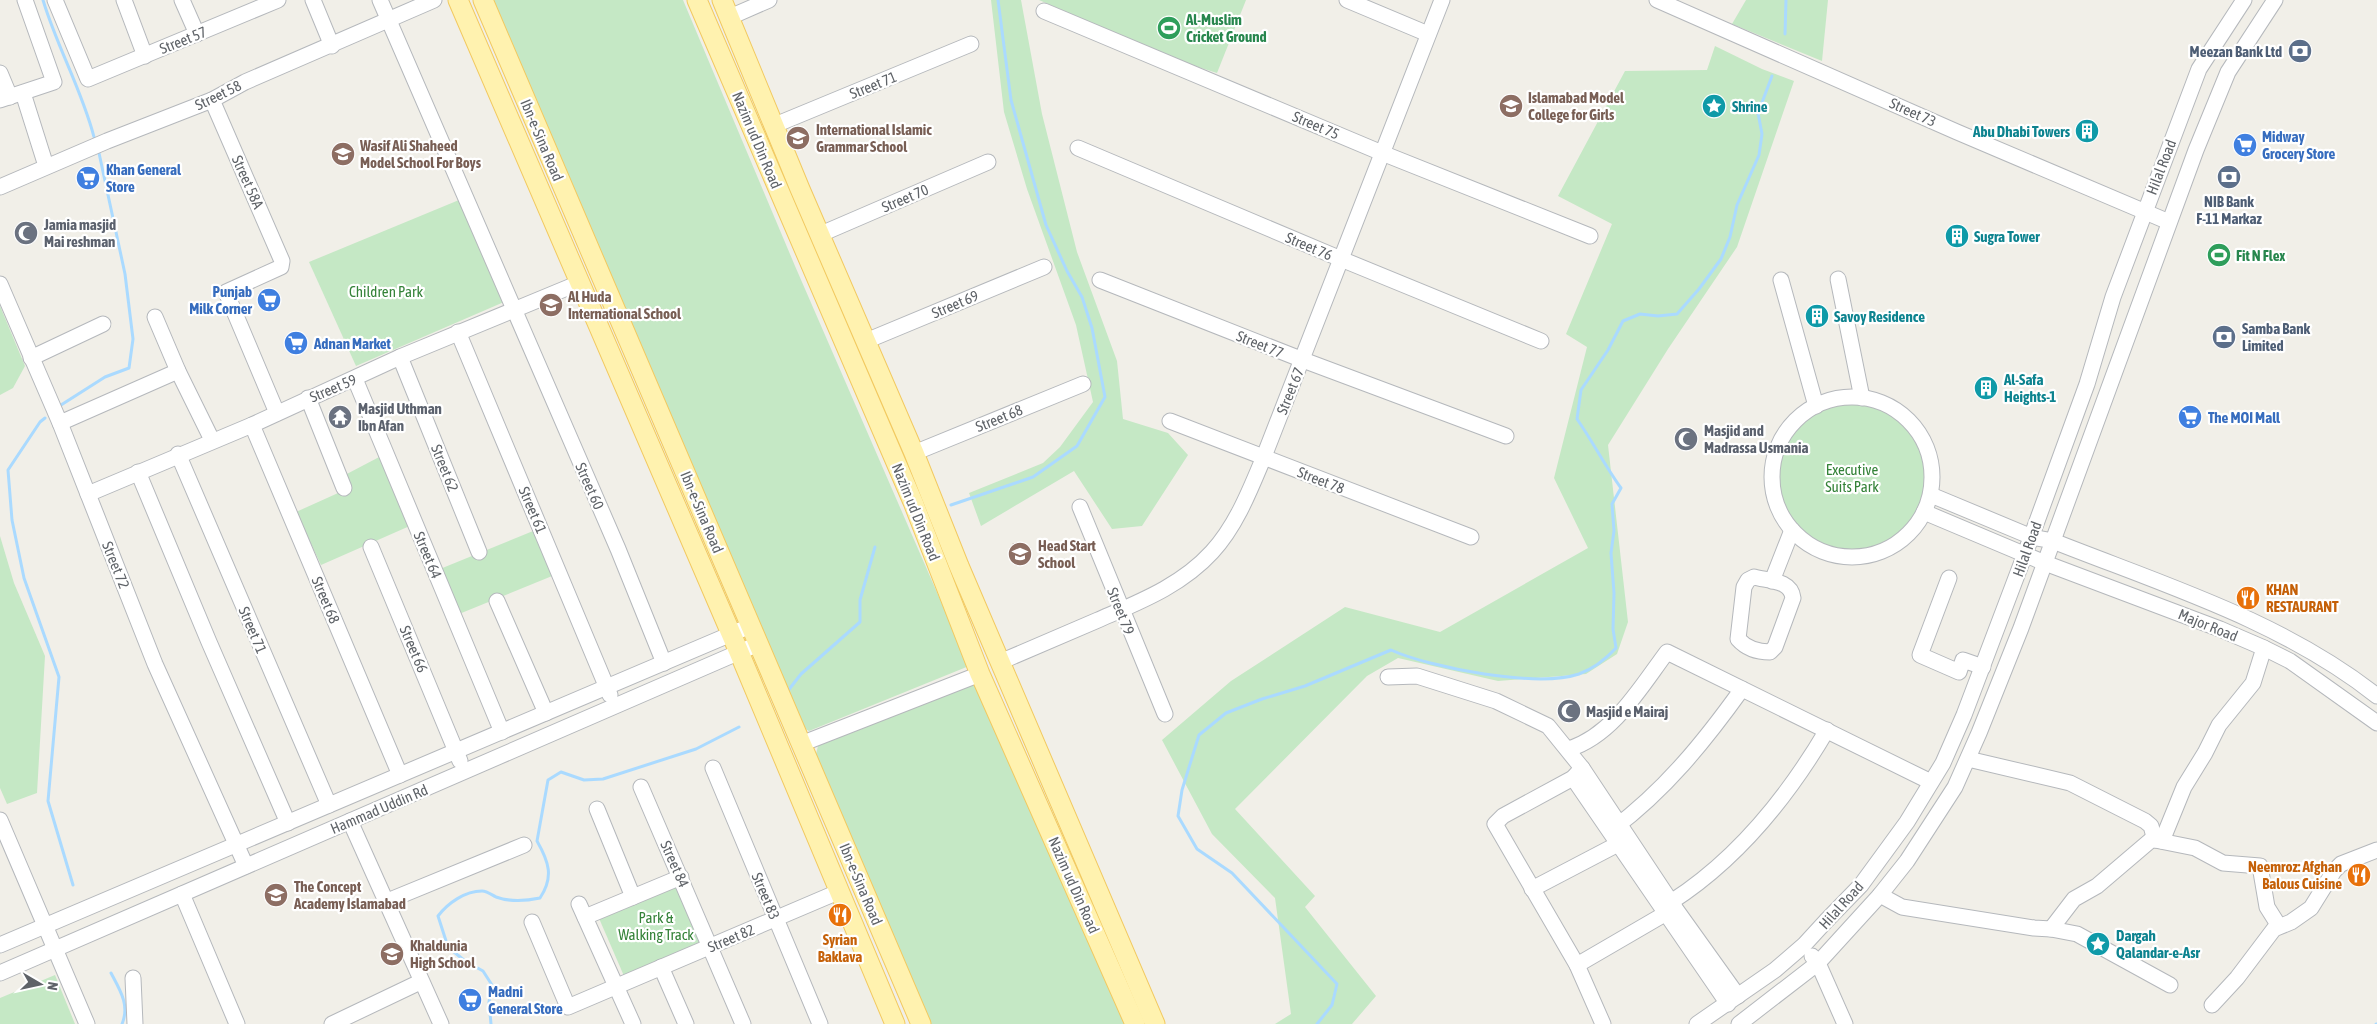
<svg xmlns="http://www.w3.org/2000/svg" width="2377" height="1024" viewBox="0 0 2377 1024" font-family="'Asap Condensed',sans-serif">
<rect width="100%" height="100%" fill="#f1efe8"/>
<g fill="#c5e8c5">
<polygon points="488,0 683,0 795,266 969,666 809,731 800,726"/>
<polygon points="991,0 1021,0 1042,114 1077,252 1117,361 1123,419 1168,433 1188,455 1142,526 1112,529 1074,471 981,526 969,493 1043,463 1060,447 1093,402 1076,325 1027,189 1004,112"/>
<polygon points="1039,0 1246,0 1217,73 1182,62"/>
<polygon points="1746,0 1828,0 1822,61 1732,24"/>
<polygon points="1715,46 1762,69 1794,81 1737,247 1668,349 1608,445 1628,622 1617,654 1586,674 1498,681 1398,658 1367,676 1235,809 1315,896 1305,907 1376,996 1352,1024 1275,1024 1291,1014 1275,898 1212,834 1162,740 1231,681 1345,607 1440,632 1588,548 1554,478 1587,347 1566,334 1612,224 1558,196 1625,71 1707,70"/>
<polygon points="459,200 504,302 356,366 309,262"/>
<polygon points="0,306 25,366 13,388 0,395"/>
<circle cx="1852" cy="477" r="74"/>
<polygon points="383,455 412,525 321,565 296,512 347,489 343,476"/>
<polygon points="538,529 557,574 459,614 440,569"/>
<polygon points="0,536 14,583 45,656 37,793 7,804 0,788"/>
<polygon points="968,683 974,683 1126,1024 929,1024 815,758 818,746"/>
<polygon points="676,881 702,941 624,976 598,916"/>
<polygon points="55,975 75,1024 0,1024 0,998"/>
</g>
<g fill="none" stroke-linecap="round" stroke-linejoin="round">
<g stroke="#aadaff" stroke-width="3">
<path d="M43,0C57,47 82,90 94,137"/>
<polyline points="1785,34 1786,0"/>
<polyline points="61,405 105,377 129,368 133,339 125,274 99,153"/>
<polyline points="45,418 40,422 8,470 12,520 24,578 59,677 48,801 73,885"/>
<polyline points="951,505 1033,477 1077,446 1105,397 1092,328 1082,297 1067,271 1046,225 1011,100 998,0"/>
<polyline points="787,692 801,674 860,622 860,600 875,547"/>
<path d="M111,973C120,990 130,1005 122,1024"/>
<path d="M491,1024L489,1002L492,985L483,971L465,961L448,947L438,916C448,903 465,891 482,891C487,891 492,895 496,897C510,902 526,901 540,898C554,877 549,862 537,841L548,780L561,772L584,780L603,779L696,749L739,727"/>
<path d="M1317,1024L1332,1005L1337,984L1232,873L1197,849L1178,816L1182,790L1199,735L1226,713L1262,699L1305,686L1391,650C1431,668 1537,688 1579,674C1595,668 1605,660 1616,648L1613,629L1614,593L1611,553L1614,531L1612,504L1621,488C1605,466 1593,442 1577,419L1581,390L1608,350L1623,321L1640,314L1658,316L1677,314L1699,289L1721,259L1730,237L1737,205L1759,155L1762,134L1758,113L1772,76"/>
<polyline points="2376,1024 2377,1024"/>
</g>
<g stroke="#b5b8bc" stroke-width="17">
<g id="minor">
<polyline points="55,0 88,79 278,0"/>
<polyline points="124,0 145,56"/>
<polyline points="182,0 197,34"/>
<polyline points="313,0 332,46"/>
<polyline points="380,0 618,549 664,663"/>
<polyline points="1347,0 1428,34"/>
<polyline points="1657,0 1957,132 2169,222"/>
<polyline points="1044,11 1382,153 1590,236"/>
<polyline points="730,17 769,0"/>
<polyline points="0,73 10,97"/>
<polyline points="23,93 46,166"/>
<polyline points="0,100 54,82 25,0"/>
<polyline points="212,100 282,261 281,267 226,292 277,413"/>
<polyline points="775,125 971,44"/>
<polyline points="1078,148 1341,259 1541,341"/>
<polyline points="0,187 107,141 212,100 245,82 434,0"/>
<polyline points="821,234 988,162"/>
<polyline points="1838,279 1862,398"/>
<polyline points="1100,280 1303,360 1506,436"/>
<polyline points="1781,280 1816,406"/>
<polyline points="0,284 60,423 155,664 246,866"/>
<polyline points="155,317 178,371 212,440"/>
<polyline points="458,332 610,695"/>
<polyline points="866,341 1044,267"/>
<polyline points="400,357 479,552"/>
<polyline points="31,358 103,324"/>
<polyline points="355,379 502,732"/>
<circle cx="1852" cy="477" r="80"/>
<polyline points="308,398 344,488"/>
<polyline points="1170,421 1471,537"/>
<polyline points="60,423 178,371"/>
<polyline points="252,425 400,775"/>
<polyline points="914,453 1083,384"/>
<polyline points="178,454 329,805"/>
<polyline points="138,472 209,642 288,823"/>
<polyline points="88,494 252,425 400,357 579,283"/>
<path d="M1931,495L2032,537L2053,541C2164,585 2282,621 2377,696"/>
<polyline points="1080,507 1165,714"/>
<polyline points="1924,512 2045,563 2220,629 2264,648 2290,661 2377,723"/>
<polyline points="371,547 460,761"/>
<path d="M1754,577C1769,581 1791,580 1793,598L1775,647L1770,652C1758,652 1746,648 1738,639L1744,587L1748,580Z"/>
<polyline points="1949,578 1920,655 1959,672 1963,660 1983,667"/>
<polyline points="1772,581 1792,530"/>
<polyline points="497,601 546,713"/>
<path d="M1000,662C1033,648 1066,634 1098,620C1139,602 1181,586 1212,552C1236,526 1250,490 1263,459L1442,0"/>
<polyline points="1388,677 1417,676 1496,701 1548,726 1582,768 1675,908 1738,996"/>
<polyline points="801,744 980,674"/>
<path d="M1569,749C1613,735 1640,688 1667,652L1931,782"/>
<polyline points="1968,759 2070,783 2145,821 2151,826 2155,840"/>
<polyline points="713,768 820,1024"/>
<polyline points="1582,768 1573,778 1503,816 1495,824 1577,965 1603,1024"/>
<polyline points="1573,778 1728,1004"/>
<polyline points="641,787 743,1024"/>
<polyline points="597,809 633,897"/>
<polyline points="0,820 87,1024"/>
<polyline points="350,821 441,1024"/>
<path d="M1613,829C1665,790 1704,742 1742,689"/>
<polyline points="2162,841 2184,787 2205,753 2219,725 2253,683 2264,648"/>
<polyline points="1532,889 1618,844"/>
<polyline points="182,894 237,1024"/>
<polyline points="1880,895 1902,907 2034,928 2051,929 2077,934 2170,985"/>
<polyline points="385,902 524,845"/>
<path d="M1671,902C1738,859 1787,798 1827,730"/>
<polyline points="579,904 633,1024"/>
<polyline points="585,917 681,877"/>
<polyline points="532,922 568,1007 838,892"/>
<polyline points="2051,929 2074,899 2097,886 2151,840 2155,840 2195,848 2223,863 2260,866 2267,907 2279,926"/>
<polyline points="0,945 750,626"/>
<polyline points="1812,956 1818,963 1845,1024"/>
<polyline points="1577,965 1675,908"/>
<polyline points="661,967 686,1024"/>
<polyline points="0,973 758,644"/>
<polyline points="133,978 135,1024"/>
<polyline points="2212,1005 2237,978 2274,929 2291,922 2311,908 2334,871 2341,864 2377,850"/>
<polyline points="332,1024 420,982"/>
<polyline points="1697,1024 1775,970 1804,945 1826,921 1861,885 1907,822 1943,763 1964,715 2025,554 2087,384 2113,297 2199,69 2244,0"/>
<polyline points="1739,1024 1818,963 1880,895 1907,861 1955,787 1979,733 2021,628 2196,150 2228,72 2275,0"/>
</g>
</g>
<g stroke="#f2c960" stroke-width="21">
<g id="major">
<polyline points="458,0 739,652 895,1024"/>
<polyline points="483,0 921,1024"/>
<polyline points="697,0 913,502 980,674 1135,1024"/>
<polyline points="722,0 800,189 914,453 959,566 1155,1024"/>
</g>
</g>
<use href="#minor" stroke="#fff" stroke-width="15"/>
<use href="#major" stroke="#fff2af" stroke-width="19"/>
</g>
<defs>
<g id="stadium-disc" transform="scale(1.25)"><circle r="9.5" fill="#2e9e5b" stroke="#fff"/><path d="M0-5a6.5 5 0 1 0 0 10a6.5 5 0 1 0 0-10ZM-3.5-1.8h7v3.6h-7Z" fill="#fff"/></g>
<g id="bank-disc" transform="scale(1.25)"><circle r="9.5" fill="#5c6f8a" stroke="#fff"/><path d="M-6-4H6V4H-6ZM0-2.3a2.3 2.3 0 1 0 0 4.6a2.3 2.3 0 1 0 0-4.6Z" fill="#fff"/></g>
<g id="school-disc" transform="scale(1.25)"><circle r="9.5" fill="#8d6e63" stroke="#fff"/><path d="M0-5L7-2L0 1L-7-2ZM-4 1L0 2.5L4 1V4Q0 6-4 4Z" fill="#fff"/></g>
<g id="sight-disc" transform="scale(1.25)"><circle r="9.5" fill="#0f9aa8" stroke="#fff"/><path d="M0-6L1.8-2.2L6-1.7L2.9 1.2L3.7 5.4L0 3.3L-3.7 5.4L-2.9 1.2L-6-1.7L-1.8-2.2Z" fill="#fff"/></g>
<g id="building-disc" transform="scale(1.25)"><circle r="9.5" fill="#0f9aa8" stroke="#fff"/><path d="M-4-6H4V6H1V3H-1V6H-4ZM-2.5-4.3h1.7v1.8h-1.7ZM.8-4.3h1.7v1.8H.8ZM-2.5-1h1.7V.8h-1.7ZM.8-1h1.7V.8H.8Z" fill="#fff"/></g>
<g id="supermarket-disc" transform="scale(1.25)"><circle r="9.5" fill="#3f7fe0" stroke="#fff"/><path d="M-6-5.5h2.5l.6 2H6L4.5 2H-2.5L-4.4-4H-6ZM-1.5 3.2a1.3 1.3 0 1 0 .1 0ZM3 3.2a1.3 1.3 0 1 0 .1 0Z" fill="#fff"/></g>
<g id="mosque-disc" transform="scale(1.25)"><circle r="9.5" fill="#6b7280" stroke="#fff"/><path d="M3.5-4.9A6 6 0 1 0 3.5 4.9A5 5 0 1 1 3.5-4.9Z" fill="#fff"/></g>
<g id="temple-disc" transform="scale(1.25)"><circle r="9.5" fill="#6b7280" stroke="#fff"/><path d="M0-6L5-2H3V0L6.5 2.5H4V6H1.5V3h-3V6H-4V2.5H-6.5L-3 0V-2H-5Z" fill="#fff"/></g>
<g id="restaurant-disc" transform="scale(1.25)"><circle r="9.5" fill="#e8710a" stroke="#fff"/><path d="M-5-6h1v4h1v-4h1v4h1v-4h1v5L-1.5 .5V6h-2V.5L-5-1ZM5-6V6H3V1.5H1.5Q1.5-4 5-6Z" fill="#fff"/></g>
<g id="university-disc" transform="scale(1.25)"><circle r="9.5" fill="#8d6e63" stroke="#fff"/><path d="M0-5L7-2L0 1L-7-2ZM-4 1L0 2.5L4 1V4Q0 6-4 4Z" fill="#fff"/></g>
</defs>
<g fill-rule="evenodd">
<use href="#stadium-disc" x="1169" y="28"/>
<use href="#bank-disc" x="2300" y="51"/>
<use href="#school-disc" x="1511" y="106"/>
<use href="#sight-disc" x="1714" y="106"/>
<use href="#building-disc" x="2087" y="131"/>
<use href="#school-disc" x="798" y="138"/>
<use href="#supermarket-disc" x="2245" y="145"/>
<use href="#school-disc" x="343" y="154"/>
<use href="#bank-disc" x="2229" y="177"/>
<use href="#supermarket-disc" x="88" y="178"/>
<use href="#mosque-disc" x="26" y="233"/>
<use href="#building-disc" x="1957" y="236"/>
<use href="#stadium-disc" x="2219" y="255"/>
<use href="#supermarket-disc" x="269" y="300"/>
<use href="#school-disc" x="551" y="305"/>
<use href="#building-disc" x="1817" y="316"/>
<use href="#bank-disc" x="2224" y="337"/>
<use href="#supermarket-disc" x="296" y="343"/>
<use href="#building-disc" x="1986" y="388"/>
<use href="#temple-disc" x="340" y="417"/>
<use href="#supermarket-disc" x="2190" y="417"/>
<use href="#mosque-disc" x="1686" y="439"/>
<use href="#school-disc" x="1020" y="554"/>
<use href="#restaurant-disc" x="2248" y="598"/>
<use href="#mosque-disc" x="1569" y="711"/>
<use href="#restaurant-disc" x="2359" y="875"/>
<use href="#university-disc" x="276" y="895"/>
<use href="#restaurant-disc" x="840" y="915"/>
<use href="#sight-disc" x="2098" y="944"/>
<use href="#school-disc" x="392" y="954"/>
<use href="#supermarket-disc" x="470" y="1000"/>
</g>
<g text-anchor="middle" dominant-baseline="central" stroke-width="4.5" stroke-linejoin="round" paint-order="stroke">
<g font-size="15" font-weight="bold" fill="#27864d" stroke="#fff" text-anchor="start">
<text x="1186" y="19">Al-Muslim<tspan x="1186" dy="17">Cricket Ground</tspan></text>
<text x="2236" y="255">Fit N Flex</text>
</g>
<g font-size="15" fill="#5f6368" stroke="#fff">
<text transform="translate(183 40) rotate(-22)">Street 57</text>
<text transform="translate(873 85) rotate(-22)">Street 71</text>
<text transform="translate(218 95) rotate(-26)">Street 58</text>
<text transform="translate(1913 112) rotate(24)">Street 73</text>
<text transform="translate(1316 125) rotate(23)">Street 75</text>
<text transform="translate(542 140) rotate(67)">Ibn-e-Sina Road</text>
<text transform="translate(757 140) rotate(67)">Nazim ud Din Road</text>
<text transform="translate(2161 167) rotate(-69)">Hilal Road</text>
<text transform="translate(248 182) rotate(66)">Street 58A</text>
<text transform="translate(905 198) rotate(-23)">Street 70</text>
<text transform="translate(1309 246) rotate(23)">Street 76</text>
<text transform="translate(955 304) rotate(-23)">Street 69</text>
<text transform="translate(1260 344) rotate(22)">Street 77</text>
<text transform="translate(333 388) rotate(-23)">Street 59</text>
<text transform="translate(1290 391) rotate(-68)">Street 67</text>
<text transform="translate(999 418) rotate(-22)">Street 68</text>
<text transform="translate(445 468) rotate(68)">Street 62</text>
<text transform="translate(1321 480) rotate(21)">Street 78</text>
<text transform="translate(590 486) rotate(66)">Street 60</text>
<text transform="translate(533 510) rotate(67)">Street 61</text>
<text transform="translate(702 512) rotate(67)">Ibn-e-Sina Road</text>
<text transform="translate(916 512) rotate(68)">Nazim ud Din Road</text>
<text transform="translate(2027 549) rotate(-70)">Hilal Road</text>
<text transform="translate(428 555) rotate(67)">Street 64</text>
<text transform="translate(116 565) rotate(68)">Street 72</text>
<text transform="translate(326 600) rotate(67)">Street 68</text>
<text transform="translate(1121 611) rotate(68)">Street 79</text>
<text transform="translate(2208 625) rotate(22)">Major Road</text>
<text transform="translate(253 630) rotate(67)">Street 71</text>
<text transform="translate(414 649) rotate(67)">Street 66</text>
<text transform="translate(379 809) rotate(-23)">Hammad Uddin Rd</text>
<text transform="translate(675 864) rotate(66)">Street 84</text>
<text transform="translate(861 884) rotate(67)">Ibn-e-Sina Road</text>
<text transform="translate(1074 885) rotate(66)">Nazim ud Din Road</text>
<text transform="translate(766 896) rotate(67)">Street 83</text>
<text transform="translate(1841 905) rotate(-48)">Hilal Road</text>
<text transform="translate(731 938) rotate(-23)">Street 82</text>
</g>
<g font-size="15" font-weight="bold" fill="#4e5e75" stroke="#fff" text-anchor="end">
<text x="2282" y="51">Meezan Bank Ltd</text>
<text x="2229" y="201" text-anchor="middle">NIB Bank<tspan x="2229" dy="17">F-11 Markaz</tspan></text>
<text x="2242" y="328" text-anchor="start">Samba Bank<tspan x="2242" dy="17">Limited</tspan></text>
</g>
<g font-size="15" font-weight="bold" fill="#785e54" stroke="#fff" text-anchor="start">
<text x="1528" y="97">Islamabad Model<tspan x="1528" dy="17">College for Girls</tspan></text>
<text x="816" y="129">International Islamic<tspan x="816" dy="17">Grammar School</tspan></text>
<text x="360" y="145">Wasif Ali Shaheed<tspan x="360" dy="17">Model School For Boys</tspan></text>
<text x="568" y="296">Al Huda<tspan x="568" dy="17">International School</tspan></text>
<text x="1038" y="545">Head Start<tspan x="1038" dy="17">School</tspan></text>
<text x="294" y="886">The Concept<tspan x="294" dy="17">Academy Islamabad</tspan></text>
<text x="410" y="945">Khaldunia<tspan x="410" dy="17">High School</tspan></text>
</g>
<g font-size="15" font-weight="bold" fill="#0d838f" stroke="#fff" text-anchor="start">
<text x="1732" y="106">Shrine</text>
<text x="2070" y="131" text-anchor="end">Abu Dhabi Towers</text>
<text x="1974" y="236">Sugra Tower</text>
<text x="1834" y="316">Savoy Residence</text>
<text x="2004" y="379">Al-Safa<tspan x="2004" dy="17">Heights-1</tspan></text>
<text x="2116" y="935">Dargah<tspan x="2116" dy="17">Qalandar-e-Asr</tspan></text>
</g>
<g font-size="15" font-weight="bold" fill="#366cbe" stroke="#fff" text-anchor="start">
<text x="2262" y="136">Midway<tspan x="2262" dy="17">Grocery Store</tspan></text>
<text x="106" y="169">Khan General<tspan x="106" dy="17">Store</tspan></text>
<text x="252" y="291" text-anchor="end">Punjab<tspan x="252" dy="17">Milk Corner</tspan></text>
<text x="314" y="343">Adnan Market</text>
<text x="2208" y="417">The MOI Mall</text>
<text x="488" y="991">Madni<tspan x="488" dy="17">General Store</tspan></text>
</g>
<g font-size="15" font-weight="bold" fill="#5b616d" stroke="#fff" text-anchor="start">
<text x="44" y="224">Jamia masjid<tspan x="44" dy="17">Mai reshman</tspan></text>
<text x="358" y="408">Masjid Uthman<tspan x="358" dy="17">Ibn Afan</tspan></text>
<text x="1704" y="430">Masjid and<tspan x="1704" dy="17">Madrassa Usmania</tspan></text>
<text x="1586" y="711">Masjid e Mairaj</text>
</g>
<g font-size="15" fill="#348238" stroke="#fff">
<text x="386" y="291">Children Park</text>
<text x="1852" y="469">Executive<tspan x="1852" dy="17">Suits Park</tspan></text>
<text x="656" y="917">Park &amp;<tspan x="656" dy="17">Walking Track</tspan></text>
</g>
<g font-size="15" font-weight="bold" fill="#c56008" stroke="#fff" text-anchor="start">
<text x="2266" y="589">KHAN<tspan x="2266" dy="17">RESTAURANT</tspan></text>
<text x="2342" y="866" text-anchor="end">Neemroz: Afghan<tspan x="2342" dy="17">Balous Cuisine</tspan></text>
<text x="840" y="939" text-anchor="middle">Syrian<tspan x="840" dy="17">Baklava</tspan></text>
</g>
</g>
<g transform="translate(40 984) rotate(99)" stroke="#ffffff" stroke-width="4" paint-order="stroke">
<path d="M0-4L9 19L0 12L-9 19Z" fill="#5f6368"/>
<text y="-8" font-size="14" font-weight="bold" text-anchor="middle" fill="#5f6368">N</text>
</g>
</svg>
